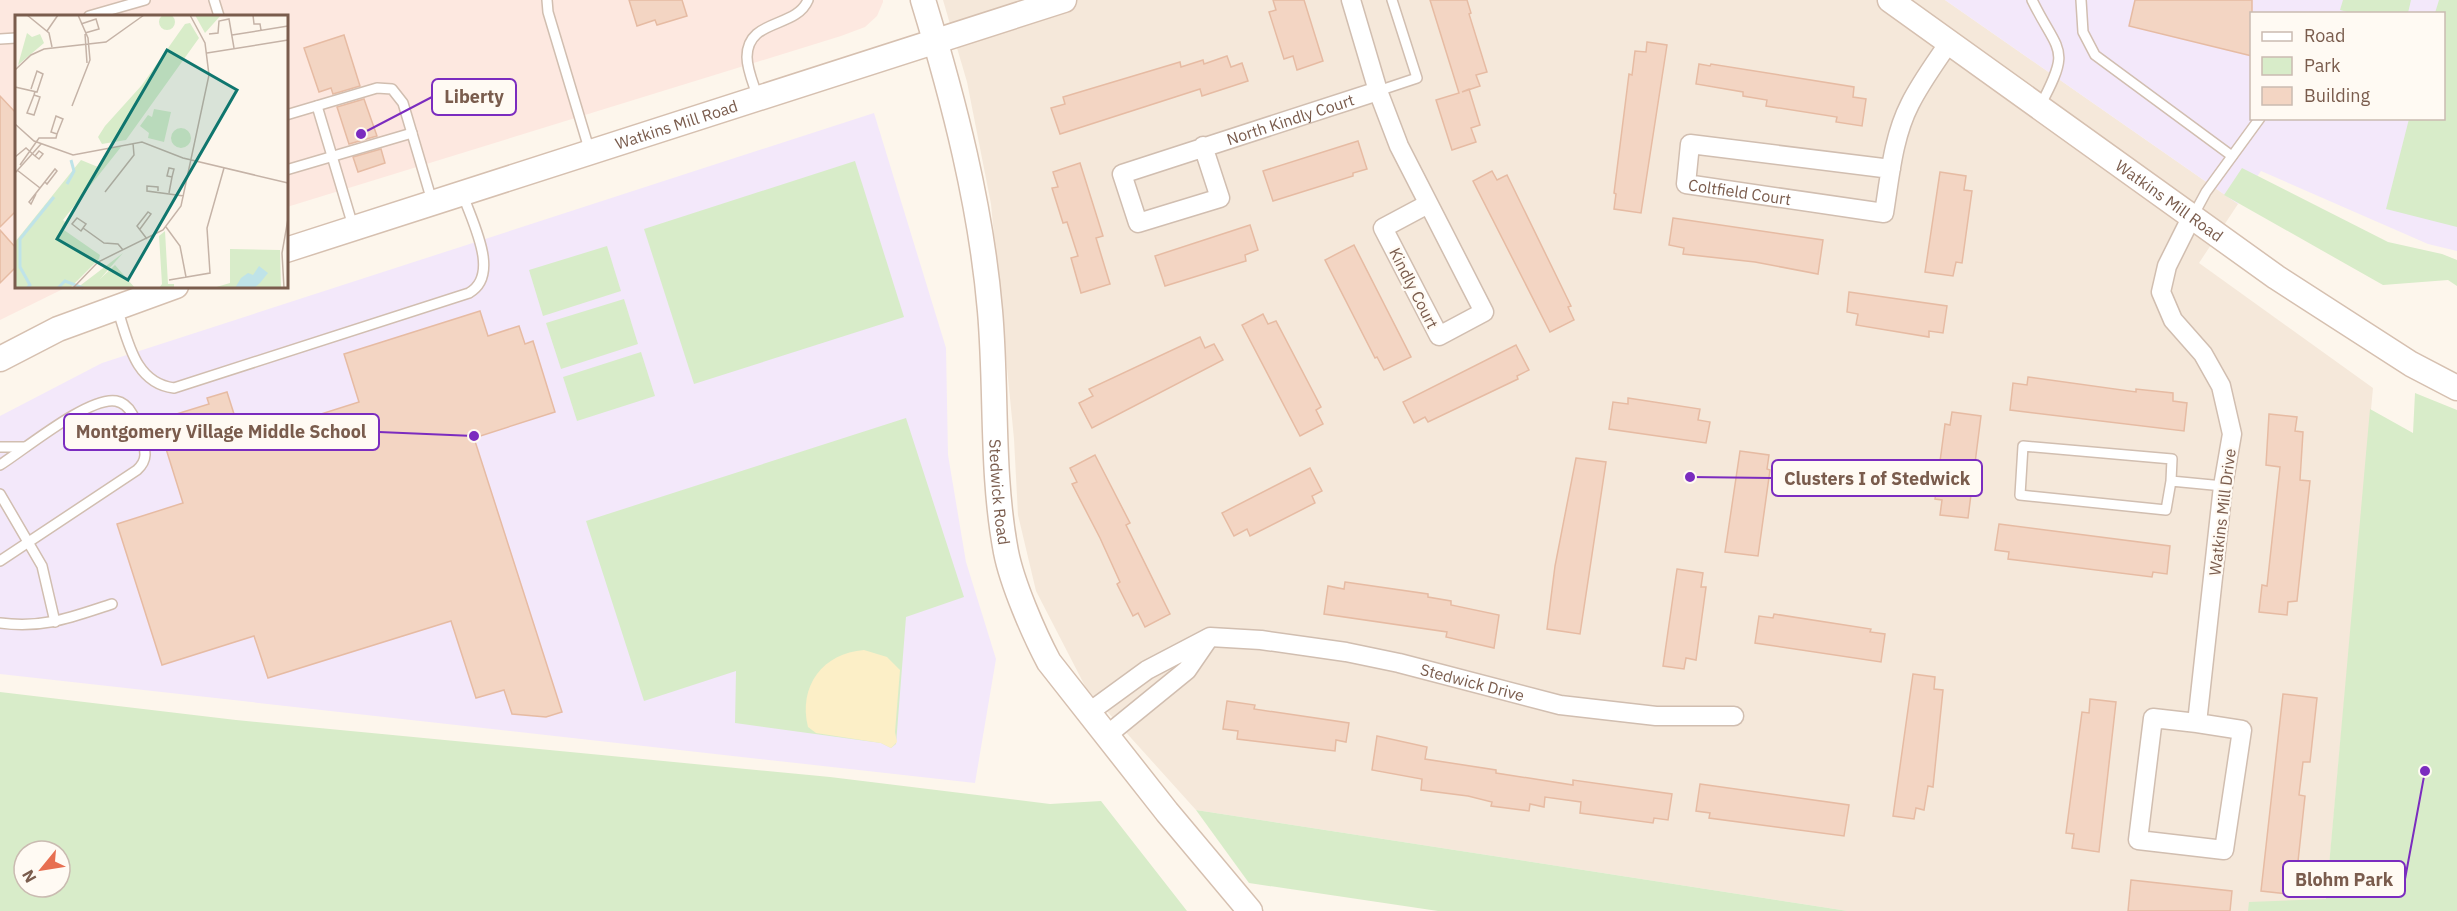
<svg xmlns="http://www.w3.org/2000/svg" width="2457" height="911" viewBox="0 0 2457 911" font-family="'IBM Plex Sans',sans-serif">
<rect width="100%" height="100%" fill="#fdf6ec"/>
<polygon fill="#f5e8da" points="943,0 1945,0 2238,204 2199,263 2373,388 2325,911 1848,911 1196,810 1086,688 1036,591 1018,515 1014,439 991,204 967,82"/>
<polygon fill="#fde8e0" points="0,0 883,0 883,2 877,16 865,27 841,36 287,207 286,16 16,16 16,286 67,287 0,320"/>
<g fill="#f3e8fa" fill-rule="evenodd">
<path d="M1945,0H2457V251L2428,244L2261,171L2238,204ZM2252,14H2444V118H2252Z"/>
<polygon points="874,113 946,348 948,455 966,562 996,659 975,783 0,674 0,416 102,363"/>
</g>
<g fill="#d8ecc9" fill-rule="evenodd">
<polygon points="2343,0 2411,0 2408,13 2355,14 2340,10"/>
<polygon points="2439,0 2457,0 2457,227 2386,209 2409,119 2444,118 2444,14 2435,13"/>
<polygon points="855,161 904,317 694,384 644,229"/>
<polygon points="2242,168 2388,242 2442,254 2457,260 2457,286 2448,280 2383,285 2224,195"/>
<polygon points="607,246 621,291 543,316 529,270"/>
<polygon points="624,299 638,344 561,369 546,323"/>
<polygon points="641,352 655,396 577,421 563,377"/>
<polygon points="2415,393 2457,410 2457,911 2248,911 2249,902 2326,899 2370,409 2413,433"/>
<polygon points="906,418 964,597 906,617 896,744 891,748 881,743 735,723 736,671 644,701 586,521"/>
<path d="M0,692L236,720L830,777L1050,804L1101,801L1187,911H0ZM24,851H60V887H24Z"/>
<polygon points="1196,810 1848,911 1438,911 1249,883"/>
</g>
<path fill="#fcefc7" d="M864,650L887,657L900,670L895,732L897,742L891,748L881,743L816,733L808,727C798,686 823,653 864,650Z"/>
<g fill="#f3d5c3" stroke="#e6bba3" stroke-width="1.5">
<polygon points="629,0 682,0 687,16 657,25 655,20 637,26"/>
<polygon points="1273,0 1304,0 1323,61 1297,70 1293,56 1284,59 1269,12 1276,10"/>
<polygon points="1430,0 1467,0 1471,13 1469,14 1487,72 1476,75 1480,86 1462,92 1469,89 1480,125 1471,128 1476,142 1452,150 1436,100 1459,93"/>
<polygon points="2135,0 2252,0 2252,56 2129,26"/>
<polygon points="344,35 360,86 333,94 331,88 319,92 304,48"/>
<polygon points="1647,42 1667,45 1641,213 1614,209 1616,194 1614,193 1629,74 1632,75 1635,51 1646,52"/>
<polygon points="1227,56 1231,67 1242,63 1248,81 1202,96 1200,89 1060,134 1051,108 1065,104 1063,97 1180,62 1181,67 1203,60 1204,64"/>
<polygon points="1699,64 1710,66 1711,64 1854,87 1853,97 1866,99 1862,126 1836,122 1837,117 1766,106 1767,100 1743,96 1743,92 1696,84"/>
<polygon points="0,96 16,113 16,211 0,227"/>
<polygon points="364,99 377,136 349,144 337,107"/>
<polygon points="1358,141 1367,169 1353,173 1353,176 1273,201 1263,171"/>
<polygon points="381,149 385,163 358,172 353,157"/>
<polygon points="1080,163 1103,236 1096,238 1110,284 1081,293 1071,258 1078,256 1067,222 1063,223 1052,188 1058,187 1053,172"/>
<polygon points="1492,171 1497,180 1507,175 1571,306 1568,307 1574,320 1550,332 1473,181"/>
<polygon points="1940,172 1966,176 1964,190 1972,191 1962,263 1956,262 1953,276 1925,272"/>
<polygon points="1673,218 1823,240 1818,274 1755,262 1683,254 1684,248 1669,245"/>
<polygon points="1250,225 1258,250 1245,255 1246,261 1165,286 1155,256"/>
<polygon points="0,230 16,248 16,267 0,283"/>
<polygon points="1354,245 1411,357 1384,370 1377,357 1375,358 1325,260"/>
<polygon points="1849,292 1947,306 1943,333 1929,331 1929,337 1856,325 1858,314 1847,312"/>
<polygon points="480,311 488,336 519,326 525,344 533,341 555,412 474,438 562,712 546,717 512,714 504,690 476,698 451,621 268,678 254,636 162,665 117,524 183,503 157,420 209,404 207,398 227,392 242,439 359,402 344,354"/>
<polygon points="1263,314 1268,324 1276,321 1321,407 1316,410 1323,424 1300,436 1242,325"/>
<polygon points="1200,337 1205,348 1214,344 1223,360 1092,428 1079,403 1093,396 1089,389"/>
<polygon points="1516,345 1529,370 1517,376 1518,379 1428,422 1425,417 1414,423 1403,402"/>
<polygon points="2028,377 2136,392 2136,389 2173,393 2173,401 2187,403 2184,431 2010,410 2013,383 2027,385"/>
<polygon points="1628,398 1700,409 1698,420 1710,422 1706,443 1609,429 1613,402 1628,404"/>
<polygon points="1952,412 1981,416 1968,518 1940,515 1942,500 1935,499 1945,424 1950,425"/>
<polygon points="2269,414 2297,417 2295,431 2303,432 2300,480 2310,481 2297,601 2288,602 2287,615 2259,612 2262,585 2267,586 2280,467 2266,465"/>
<polygon points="1740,451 1769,455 1767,469 1770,470 1758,556 1725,552"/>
<polygon points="1095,455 1130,523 1126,525 1170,614 1145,627 1138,613 1133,616 1117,584 1120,582 1100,538 1072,484 1077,482 1070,468"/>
<polygon points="1576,458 1606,462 1580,634 1547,629 1555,566"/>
<polygon points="1310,468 1322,491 1312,496 1315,503 1250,536 1247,529 1234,536 1222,513"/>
<polygon points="1999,524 2170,546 2167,574 2153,572 2152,577 2008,559 2009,552 1995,550"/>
<polygon points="1677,569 1703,573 1701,587 1706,587 1696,660 1686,658 1684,669 1663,666"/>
<polygon points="1345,582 1428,594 1428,597 1451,601 1451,605 1499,615 1494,648 1446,637 1447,632 1324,614 1328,586 1344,589"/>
<polygon points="1774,614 1871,629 1870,632 1885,634 1881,662 1755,643 1759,616 1773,618"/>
<polygon points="1913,674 1935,677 1934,689 1943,690 1933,787 1928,786 1924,810 1916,808 1914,819 1893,816"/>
<polygon points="2283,694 2317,698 2310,762 2303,762 2299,795 2305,796 2296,880 2291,880 2289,894 2261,891"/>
<polygon points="2090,699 2116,702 2099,852 2072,848 2074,834 2066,833 2082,712 2089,713"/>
<polygon points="1227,701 1255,705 1254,709 1349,723 1346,742 1336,740 1335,751 1237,739 1238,731 1223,729"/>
<polygon points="1377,736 1427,747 1425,759 1496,770 1496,773 1573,785 1573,780 1672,794 1668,820 1654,818 1653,823 1580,813 1581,802 1545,797 1544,807 1530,804 1529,811 1491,806 1492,802 1468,796 1421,790 1422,779 1372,770"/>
<polygon points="1700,784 1849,805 1844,836 1709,818 1710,813 1696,811"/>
<polygon points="2131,880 2232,891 2230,911 2128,911"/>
</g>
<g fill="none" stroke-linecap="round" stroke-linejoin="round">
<g stroke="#d1beb0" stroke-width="12">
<g id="lane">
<polyline points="214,0 219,16"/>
<polyline points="547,0 548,12 590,152"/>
<path d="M2032,0C2059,55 2072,46 2040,106"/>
<polyline points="2081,0 2083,32 2095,55 2232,156"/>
<polyline points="89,16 145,0"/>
<polyline points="0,39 16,38"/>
<polyline points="1378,91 1417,78 1392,0"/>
<path d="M758,98C754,85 747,70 747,57C747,18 796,29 808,0"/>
<polyline points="317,106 353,226"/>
<polyline points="286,115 377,88 392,89 403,103 432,201"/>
<polyline points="286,170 412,133"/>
<polyline points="2193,216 2206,192 2260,118"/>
<path d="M117,308C128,340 134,383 174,388L469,293C501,275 472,222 463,195"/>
<polyline points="0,447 25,447"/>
<path d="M0,465C24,450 89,396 116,401C132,404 137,424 141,437C146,451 148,460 137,470L0,561"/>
<polyline points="2171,481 2166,510 2020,495 2023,446 2172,459 2171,481 2223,486"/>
<polyline points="0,494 42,566 55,622"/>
<path d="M0,623C43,629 72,617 112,604"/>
</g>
</g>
<g stroke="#d1beb0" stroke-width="21">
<g id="street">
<polyline points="1351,0 1378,91 1399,146 1484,312 1439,336 1383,228 1428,204"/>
<path id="s1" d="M1203,146L1220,198L1138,223L1122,174L1378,91"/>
<path id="s2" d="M1891,169L1690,144L1686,184L1884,213C1890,176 1893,137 1910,104C1921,82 1936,62 1950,41"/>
<polyline points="2191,218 2167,266 2161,292 2173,320 2203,354 2221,386 2232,434 2223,486 2197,723 2242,730 2224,850 2138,840 2153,718 2197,723"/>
<path id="s3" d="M1088,713L1147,670L1210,637L1261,640L1346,652L1399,663L1560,705L1656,716H1734"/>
<polyline points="1106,736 1187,670 1209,638"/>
</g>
</g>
<g stroke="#d6c0b0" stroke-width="27">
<g id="secondary">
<path id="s4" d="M923,0C954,101 981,206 990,311C997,391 991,473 1006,552C1012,583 1034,634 1049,662L1167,812L1250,911"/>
<path id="s5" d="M1890,0L2276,277L2411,364L2457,388"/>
<path id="s6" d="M286,250L1064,0"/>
<polyline points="0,359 58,329 176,286"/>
</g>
</g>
<use href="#lane" stroke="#fff" stroke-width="9"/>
<use href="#street" stroke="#fff" stroke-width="18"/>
<use href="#secondary" stroke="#fff" stroke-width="24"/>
</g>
<g text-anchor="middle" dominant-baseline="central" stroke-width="4.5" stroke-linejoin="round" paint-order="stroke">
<g font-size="16" fill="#7a5c4d" stroke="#fffaf3">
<text stroke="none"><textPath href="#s1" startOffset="369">North Kindly Court</textPath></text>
<text stroke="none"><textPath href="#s6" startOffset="410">Watkins Mill Road</textPath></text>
<text stroke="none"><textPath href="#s2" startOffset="297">Coltfield Court</textPath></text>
<text stroke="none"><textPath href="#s5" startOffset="344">Watkins Mill Road</textPath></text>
<text transform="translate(1414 288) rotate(63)">Kindly Court</text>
<text stroke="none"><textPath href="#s4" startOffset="500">Stedwick Road</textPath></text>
<text transform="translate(2222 512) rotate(-83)">Watkins Mill Drive</text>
<text stroke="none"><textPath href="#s3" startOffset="411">Stedwick Drive</textPath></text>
</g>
</g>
<g transform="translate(15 15)">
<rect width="273" height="273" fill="#fdf6ec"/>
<path d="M144 7a8 8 0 1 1 16 0a8 8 0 1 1-16 0ZM180,0H206L190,18ZM175,8L184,23L111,125L87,129L83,122L90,111L127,70L170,9ZM12,18L17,22L25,19L29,28L3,50ZM139,94L156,97L149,127L133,123L134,118L125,111L133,100L137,102ZM156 123a10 10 0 1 1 20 0a10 10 0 1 1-20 0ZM98,132H106L48,205L52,209L49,215L85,240L84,244L55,273H0V227L66,145L83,152ZM150,216L153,269H159V273H144L147,269L144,221ZM215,234L265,235L266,273H198L215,268ZM108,238L85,264L100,250L120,273H62Z" fill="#d8ecc9"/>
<path d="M244,251L253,258L245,268L239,273H220L226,263L233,258L238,260Z" fill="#bfe3e8"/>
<path fill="none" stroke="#bfe3e8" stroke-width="3" d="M52,169L59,156L56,145M12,273L15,270L5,252V224L39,182M43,273L50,266L68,273"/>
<path fill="none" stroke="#c5b3a7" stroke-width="1.5" d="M12,0L34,18L37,32M238,0L239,9H245L246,15M66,9L81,4L84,14L70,18M32,16L43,0M70,19L72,48M194,19L203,18L204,6L214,4L219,33M217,20L273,11M192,38L273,25M0,55L16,40L29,34L91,27L129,0M0,72L22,77L28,59L22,56L16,74M19,80L25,82L19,100L12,98L19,80L20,76M57,91L75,45L73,23L63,0M0,109L19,126L58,140L127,127L168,143L273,168M0,142L11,133L20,141L24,136L28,139L24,144L20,141M5,150L24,123H41L42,119L48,104L41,101L36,117L42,119M2,155L25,173M0,158L26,129M143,176V172L132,171V176L169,181M90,177L119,140L118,128M154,178L157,162L159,154L154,153L152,161L157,162M21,179L16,189L14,187L40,154L42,156L32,169L30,167M151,212L165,231L171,262M68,213L71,209L62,203L57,209L66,216L68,213L89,228L103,229L108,235M125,214L136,199L133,197L122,211L132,224M154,265L195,258L192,213L209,153M58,273L83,247L148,215L166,191L194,60L190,28L175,0M269,273L267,238L273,204M273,273V223"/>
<path fill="#0f766e" fill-opacity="0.15" stroke="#0f766e" stroke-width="3" d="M152,35L222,75L113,265L42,224Z"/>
<rect width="273" height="273" fill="none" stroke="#7a5c4d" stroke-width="3"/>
</g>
<path fill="none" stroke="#7b2cbf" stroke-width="2" d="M361 134L432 97M474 436L379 432M1690 477L1772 478M2425 771L2405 879"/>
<g fill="#7b2cbf" stroke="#fffaf3" stroke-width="2">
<circle cx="361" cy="134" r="6"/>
<circle cx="474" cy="436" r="6"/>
<circle cx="1690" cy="477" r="6"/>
<circle cx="2425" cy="771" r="6"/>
</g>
<g fill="#fffaf3" stroke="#7b2cbf" stroke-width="2">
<rect x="432" y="79" width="84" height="36" rx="6"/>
<rect x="64" y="414" width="315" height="36" rx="6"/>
<rect x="1772" y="460" width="210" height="36" rx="6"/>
<rect x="2283" y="861" width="122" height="36" rx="6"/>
</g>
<g font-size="18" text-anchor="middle" font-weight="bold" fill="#7a5c4d">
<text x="474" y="103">Liberty</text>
<text x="221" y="438">Montgomery Village Middle School</text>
<text x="1877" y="485">Clusters I of Stedwick</text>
<text x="2344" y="886">Blohm Park</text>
</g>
<rect x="2250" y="12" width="195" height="108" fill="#fffaf3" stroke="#cabbb1" stroke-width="1.5"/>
<rect x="2262" y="32" width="30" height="9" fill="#ffffff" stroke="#cabbb1" stroke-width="1.5"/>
<text x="2304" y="42" font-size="18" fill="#7a5c4d">Road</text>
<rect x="2262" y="57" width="30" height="18" fill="#d8ecc9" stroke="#cabbb1" stroke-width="1.5"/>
<text x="2304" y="72" font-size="18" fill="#7a5c4d">Park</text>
<rect x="2262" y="87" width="30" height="18" fill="#f3d5c3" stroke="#cabbb1" stroke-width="1.5"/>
<text x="2304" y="102" font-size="18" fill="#7a5c4d">Building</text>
<g transform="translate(42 869) rotate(240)"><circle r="28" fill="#fffaf3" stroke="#cabbb1" stroke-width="1.5"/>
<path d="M0-4.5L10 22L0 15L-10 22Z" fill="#e76f51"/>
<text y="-9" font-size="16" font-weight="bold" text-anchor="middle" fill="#7a5c4d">N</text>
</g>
</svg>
